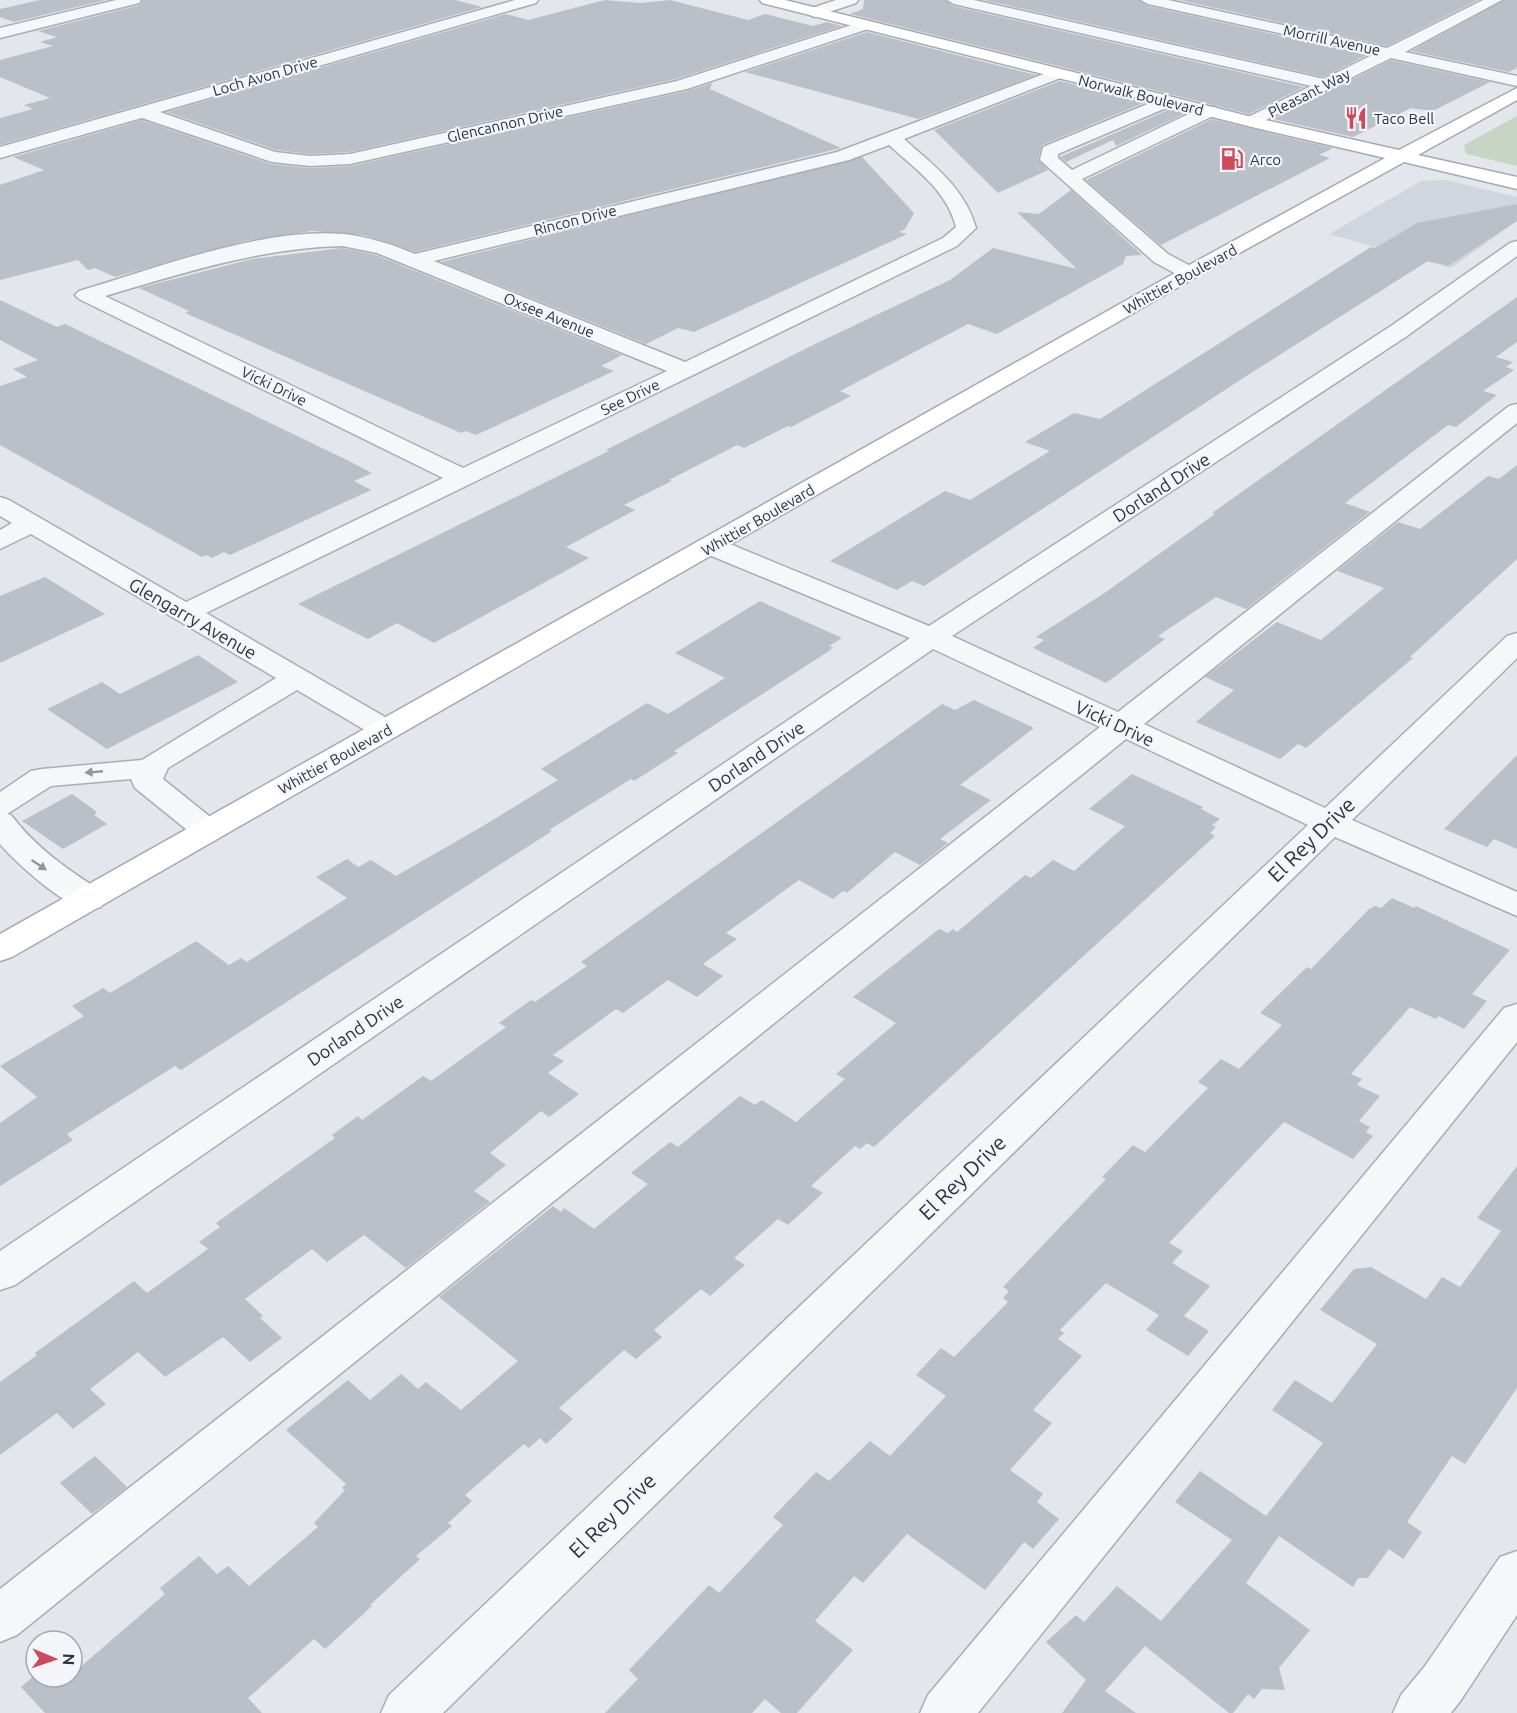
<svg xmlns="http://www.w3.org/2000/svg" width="1517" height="1713" viewBox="0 0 1517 1713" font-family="Ubuntu,sans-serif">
<rect width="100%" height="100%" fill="#e3e6eb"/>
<polygon fill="#d1d5dd" points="1446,180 1517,197 1517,221 1451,268 1329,234 1421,181"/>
<polygon fill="#c8d5c4" points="1517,116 1517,166 1466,154 1464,145"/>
<g fill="#babfc8">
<polygon points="40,0 106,0 14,22 0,17 0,9"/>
<polygon points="143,0 455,0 482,7 0,145 0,118 33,109 24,105 50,98 0,77 0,60 53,46 40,42 57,37 38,31 140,5"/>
<polygon points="605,0 640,3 670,0 748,20 765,14 813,26 827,22 842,26 676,79 350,152 310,154 276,150 167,112 506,14 528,20"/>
<polygon points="864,0 945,0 953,6 1304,87 1249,114 850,14 863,9"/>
<polygon points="984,0 1139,0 1148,6 1367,55 1324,77"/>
<polygon points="1179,0 1478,0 1387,46"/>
<polygon points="1504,0 1517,0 1517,68 1509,72 1411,51"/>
<polygon points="867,32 1036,75 918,119 745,72"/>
<polygon points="1391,60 1490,82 1433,111 1411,108 1353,137 1273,119"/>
<polygon points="1060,81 1146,102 1042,145 1038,159 1048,170 998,193 934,130"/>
<polygon points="712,83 710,89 841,148 415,252 363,235 312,231 245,241 115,277 95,268 88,270 78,260 0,280 0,185 44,170 13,157 142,120 271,164 310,168 350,166 687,91"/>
<polygon points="1170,109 1186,113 1116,146 1113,140 1066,162 1060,157"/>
<polygon points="1212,119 1333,148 1319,155 1330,158 1161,245 1086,180"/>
<polygon points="862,157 914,213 905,229 899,232 907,234 694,332 678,328 646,344 441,262"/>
<polygon points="1071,190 1142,255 1126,256 1123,264 997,334 968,324 840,391 851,396 791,427 788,426 744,448 737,445 669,480 672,481 624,505 635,510 566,547 589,558 434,643 397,623 368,639 298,604 609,451 606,450 811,346 950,280 993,248 1077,269 1017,212 1039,214"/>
<polygon points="1517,204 1517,221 1448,266 1428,261 1248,375 924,586 912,581 897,590 830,561 945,491 970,500 1050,451 1025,442 1074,413 1100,419 1371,247 1375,248 1417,223"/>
<polygon points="342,248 376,255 622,355 601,366 614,371 476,435 466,431 461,433 185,313 189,311 139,288 252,259"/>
<polygon points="1517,297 1517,342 1496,357 1513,362 1506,367 1514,370 1483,391 1497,395 1456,427 1448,425 1345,503 1370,512 1246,609 1216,597 1158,636 1165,639 1106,683 1033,648 1044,640 1036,637 1106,592 1215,514 1212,513"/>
<polygon points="0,300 57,327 65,324 347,460 372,473 354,481 371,490 230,555 224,552 212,558 207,555 202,557 0,445 0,386 27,377 13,369 38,360 0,340"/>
<polygon points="1517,465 1517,559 1410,657 1413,658 1306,748 1298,744 1280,759 1196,722 1234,690 1205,677 1277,622 1321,640 1384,588 1337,571 1398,522 1420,529 1488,476 1499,479"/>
<polygon points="45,577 105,614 0,663 0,596"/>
<polygon points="760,601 842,638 829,646 833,647 829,651 674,751 678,753 634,781 631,779 549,830 552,831 181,1070 175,1066 67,1134 73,1140 0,1186 0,1123 37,1097 0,1066 84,1016 72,1006 103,988 110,993 196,941 229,965 241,958 247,962 347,898 316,877 347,859 358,867 371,860 396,876 483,826 558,780 541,769 647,703 668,714 725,678 675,653"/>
<polygon points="198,655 238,682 107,749 47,709 102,682 120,694"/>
<polygon points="974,700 1034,728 960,785 991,800 940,839 948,843 920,865 895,852 847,893 843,891 833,899 799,880 726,933 737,939 703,964 723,976 697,997 668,980 623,1013 616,1009 553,1055 564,1061 548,1073 579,1094 549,1117 541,1111 490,1153 506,1165 474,1191 490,1202 406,1268 364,1235 327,1262 312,1249 245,1299 263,1316 260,1318 282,1338 250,1362 223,1337 165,1377 138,1352 90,1389 106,1404 73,1429 57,1413 0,1455 0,1382 37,1355 35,1353 134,1281 147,1293 208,1249 199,1242 220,1227 216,1223 335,1138 332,1135 358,1116 362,1120 423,1076 431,1081 506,1027 499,1023 531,1000 535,1002 587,966 581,962 942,704 955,710"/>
<polygon points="1517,755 1517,849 1494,839 1487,847 1444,829"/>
<polygon points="1132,774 1203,807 1201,809 1220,819 1212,825 1216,827 1210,833 1215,836 874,1147 867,1143 860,1149 855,1146 811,1186 823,1193 788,1225 778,1219 734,1258 745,1265 710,1296 701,1289 654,1330 662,1337 636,1359 624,1350 559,1408 573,1419 546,1444 540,1438 529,1448 524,1444 465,1495 472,1501 448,1523 452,1526 416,1556 420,1559 370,1605 372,1606 325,1649 314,1639 248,1698 262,1713 45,1713 21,1687 36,1674 36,1677 72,1677 72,1662 78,1669 165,1594 160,1588 199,1556 217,1574 228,1566 249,1586 318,1527 314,1523 345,1490 342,1488 346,1484 286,1430 348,1380 370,1400 401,1374 418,1389 426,1382 461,1410 518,1361 439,1297 553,1206 561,1212 564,1208 594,1229 648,1184 631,1173 670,1142 678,1147 740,1096 755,1105 762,1100 796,1122 845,1079 836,1074 896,1023 853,997 939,929 948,933 953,929 957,932 1025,875 1031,878 1053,860 1074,871 1125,826 1089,809"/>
<polygon points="72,794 97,812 94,815 107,824 63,849 22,821"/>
<polygon points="1392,898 1414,908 1416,906 1510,950 1472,994 1487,1001 1464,1029 1438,1016 1436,1019 1410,1007 1351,1074 1362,1079 1357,1085 1380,1096 1359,1121 1370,1127 1366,1132 1373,1136 1353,1159 1284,1122 1169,1243 1183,1251 1172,1263 1210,1286 1184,1316 1209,1331 1188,1356 1146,1330 1159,1315 1106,1283 1060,1330 1064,1333 1058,1339 1082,1356 1033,1410 1052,1423 1010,1470 1043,1494 1037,1502 1059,1519 1033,1549 1024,1542 985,1590 907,1534 863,1583 854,1576 815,1621 853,1650 797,1713 781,1713 765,1699 752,1713 605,1713 638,1679 629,1670 709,1585 719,1593 783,1525 773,1517 816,1472 829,1481 870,1441 890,1456 946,1396 916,1375 941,1348 954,1357 1008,1302 1003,1298 1009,1291 1003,1287 1106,1179 1102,1177 1133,1145 1145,1152 1208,1088 1198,1082 1221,1059 1239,1069 1282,1025 1260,1013 1307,967 1311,969 1369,909 1375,906 1381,908"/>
<polygon points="1517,1166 1517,1388 1465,1464 1452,1456 1407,1522 1422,1532 1403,1559 1389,1549 1368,1578 1358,1578 1353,1587 1279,1536 1246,1583 1310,1630 1279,1668 1285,1690 1262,1689 1254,1699 1248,1694 1233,1713 1229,1713 1145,1646 1105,1691 1136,1713 1062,1713 1086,1680 1046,1642 1076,1615 1084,1622 1117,1586 1161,1621 1232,1540 1175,1502 1200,1471 1266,1516 1323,1443 1272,1410 1295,1380 1332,1403 1377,1344 1320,1310 1354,1269 1371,1267 1426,1299 1442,1277 1460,1287 1501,1231 1477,1218"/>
<polygon points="95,1456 127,1487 92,1514 60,1483"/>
</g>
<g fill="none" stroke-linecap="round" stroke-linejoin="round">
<g stroke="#a8adb5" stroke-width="3">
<g id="minor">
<polygon points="116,0 141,0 139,3 0,38 0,28"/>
<polygon points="515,0 538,0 536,3 160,112 275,152 310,156 350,154 677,81 861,22 871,22 874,25 871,28 687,89 350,164 310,166 272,162 142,118 0,158 0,147"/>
<polygon points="836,0 858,0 856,3 814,17 806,12 809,9"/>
<polygon points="947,0 974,0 1324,79 1374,54 1148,4 1141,0 1168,0 1387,48 1483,0 1502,0 1405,52 1517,76 1517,86 1391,58 1252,127 1243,122 1246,118 1311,86 954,4"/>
<path d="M1057,69L1063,71L1065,74L1063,77L904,139C933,165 965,188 976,228L957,246L206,613L397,724L401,730L397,736L386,739L375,736L297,690L168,768L163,779L219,824L224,831L219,838L208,841L197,838L135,788L131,779L51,786L7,814L11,815C36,848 67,869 101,891L106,899L101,907C97,908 92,910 87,909C65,907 15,862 0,844V792L31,771L42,769L142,760L276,678L31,534L0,549V530L12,523L0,516V497L9,500L186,602L443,478L79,299L75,295L79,291C157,268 263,227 344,234C369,237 391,244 415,254L837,152ZM889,145C915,169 947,190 956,227L943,238L685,362L434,261L849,160ZM342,246L377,253L667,371L463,468L105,296C184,273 260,248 342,246Z"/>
<polygon points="1167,96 1175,101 1173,105 1058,154 1058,158 1072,170 1203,107 1215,107 1218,111 1215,115 1082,179 1168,254 1196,269 1199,273 1196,277 1182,277 1154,262 1040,160 1043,147"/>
<polygon points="1517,241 1517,256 1407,336 952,636 1118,712 1509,406 1517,404 1517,423 1144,724 1325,808 1507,636 1517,633 1517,658 1352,820 1517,892 1517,916 1335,837 443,1713 381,1713 389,1695 1308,825 1126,739 17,1635 0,1642 0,1589 1100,727 933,649 15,1285 0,1290 0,1251 910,638 702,552 698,546 702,540 711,538 720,540 929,626 1391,326 1510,243"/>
<polygon points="1517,1004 1517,1042 978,1713 920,1713 928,1695 1504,1008"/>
<polygon points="1517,1551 1517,1615 1461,1700 1451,1713 1393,1713 1401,1695 1425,1666 1500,1557"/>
</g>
</g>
<g stroke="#a2aab7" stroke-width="3">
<polygon id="major" points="760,0 785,0 1252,117 1399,150 1517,88 1517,100 1418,155 1517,177 1517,189 1404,162 1196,277 12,957 0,961 0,934 1182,269 1385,158 1252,127 762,3"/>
</g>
<use href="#minor" fill="#f6f7f9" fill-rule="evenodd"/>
<use href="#major" fill="#fff" fill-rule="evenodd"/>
</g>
<defs><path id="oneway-solid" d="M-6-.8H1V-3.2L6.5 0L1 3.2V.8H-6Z" transform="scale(1.5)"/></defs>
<g fill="#90959e">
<use href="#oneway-solid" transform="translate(94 772) rotate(175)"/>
<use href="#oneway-solid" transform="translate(39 865) rotate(34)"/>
</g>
<defs>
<g id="restaurant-bare" transform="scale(1.8)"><path d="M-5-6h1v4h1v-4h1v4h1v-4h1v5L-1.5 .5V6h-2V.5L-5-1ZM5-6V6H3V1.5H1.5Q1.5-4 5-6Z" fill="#ce4a5a" stroke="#f3f5f8" stroke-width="2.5" paint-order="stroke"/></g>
<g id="fuel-bare" transform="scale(1.8)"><path d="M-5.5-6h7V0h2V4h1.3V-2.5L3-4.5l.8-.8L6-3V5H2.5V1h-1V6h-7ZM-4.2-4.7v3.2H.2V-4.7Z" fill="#ce4a5a" stroke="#f3f5f8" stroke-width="2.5" paint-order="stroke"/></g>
</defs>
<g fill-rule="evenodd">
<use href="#restaurant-bare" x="1356" y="118"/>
<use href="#fuel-bare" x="1232" y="159"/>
</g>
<g text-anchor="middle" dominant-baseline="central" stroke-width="4.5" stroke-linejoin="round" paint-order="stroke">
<g font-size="15" fill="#2b3343" stroke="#f3f5f8">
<text transform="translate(1332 40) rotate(12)">Morrill Avenue</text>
<text transform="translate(265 76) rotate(-16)">Loch Avon Drive</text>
<text transform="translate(1309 93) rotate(-27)">Pleasant Way</text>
<text transform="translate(1141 95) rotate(14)">Norwalk Boulevard</text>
<text transform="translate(505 124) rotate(-13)">Glencannon Drive</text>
<text transform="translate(575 220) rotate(-14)">Rincon Drive</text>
<text transform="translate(1180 279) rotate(-29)">Whittier Boulevard</text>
<text transform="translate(549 315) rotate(22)">Oxsee Avenue</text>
<text transform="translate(274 386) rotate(26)">Vicki Drive</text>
<text transform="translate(630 397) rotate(-26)">See Drive</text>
<text transform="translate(758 520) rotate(-30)">Whittier Boulevard</text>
<text transform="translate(335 759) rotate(-29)">Whittier Boulevard</text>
</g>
<g font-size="15" fill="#2b3343" stroke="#f3f5f8" text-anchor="start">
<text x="1374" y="118">Taco Bell</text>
<text x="1250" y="159">Arco</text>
</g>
<g font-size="18" fill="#2b3343" stroke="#f3f5f8">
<text transform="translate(1161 487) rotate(-33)">Dorland Drive</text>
<text transform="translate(193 618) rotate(30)">Glengarry Avenue</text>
<text transform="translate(1115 723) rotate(25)">Vicki Drive</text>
<text transform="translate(756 756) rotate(-34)">Dorland Drive</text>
<text transform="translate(355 1030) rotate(-34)">Dorland Drive</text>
</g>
<g font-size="21" fill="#2b3343" stroke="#f3f5f8">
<text transform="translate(1311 839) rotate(-44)">El Rey Drive</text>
<text transform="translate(962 1177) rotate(-44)">El Rey Drive</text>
<text transform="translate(612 1515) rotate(-44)">El Rey Drive</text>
</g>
</g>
<g transform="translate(54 1659) rotate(92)"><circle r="28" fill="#f3f5f8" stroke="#a3a7b0" stroke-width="1.5"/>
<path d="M0-4.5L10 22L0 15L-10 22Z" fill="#ce4a5a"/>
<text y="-9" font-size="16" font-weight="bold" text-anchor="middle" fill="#2b3343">N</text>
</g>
</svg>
